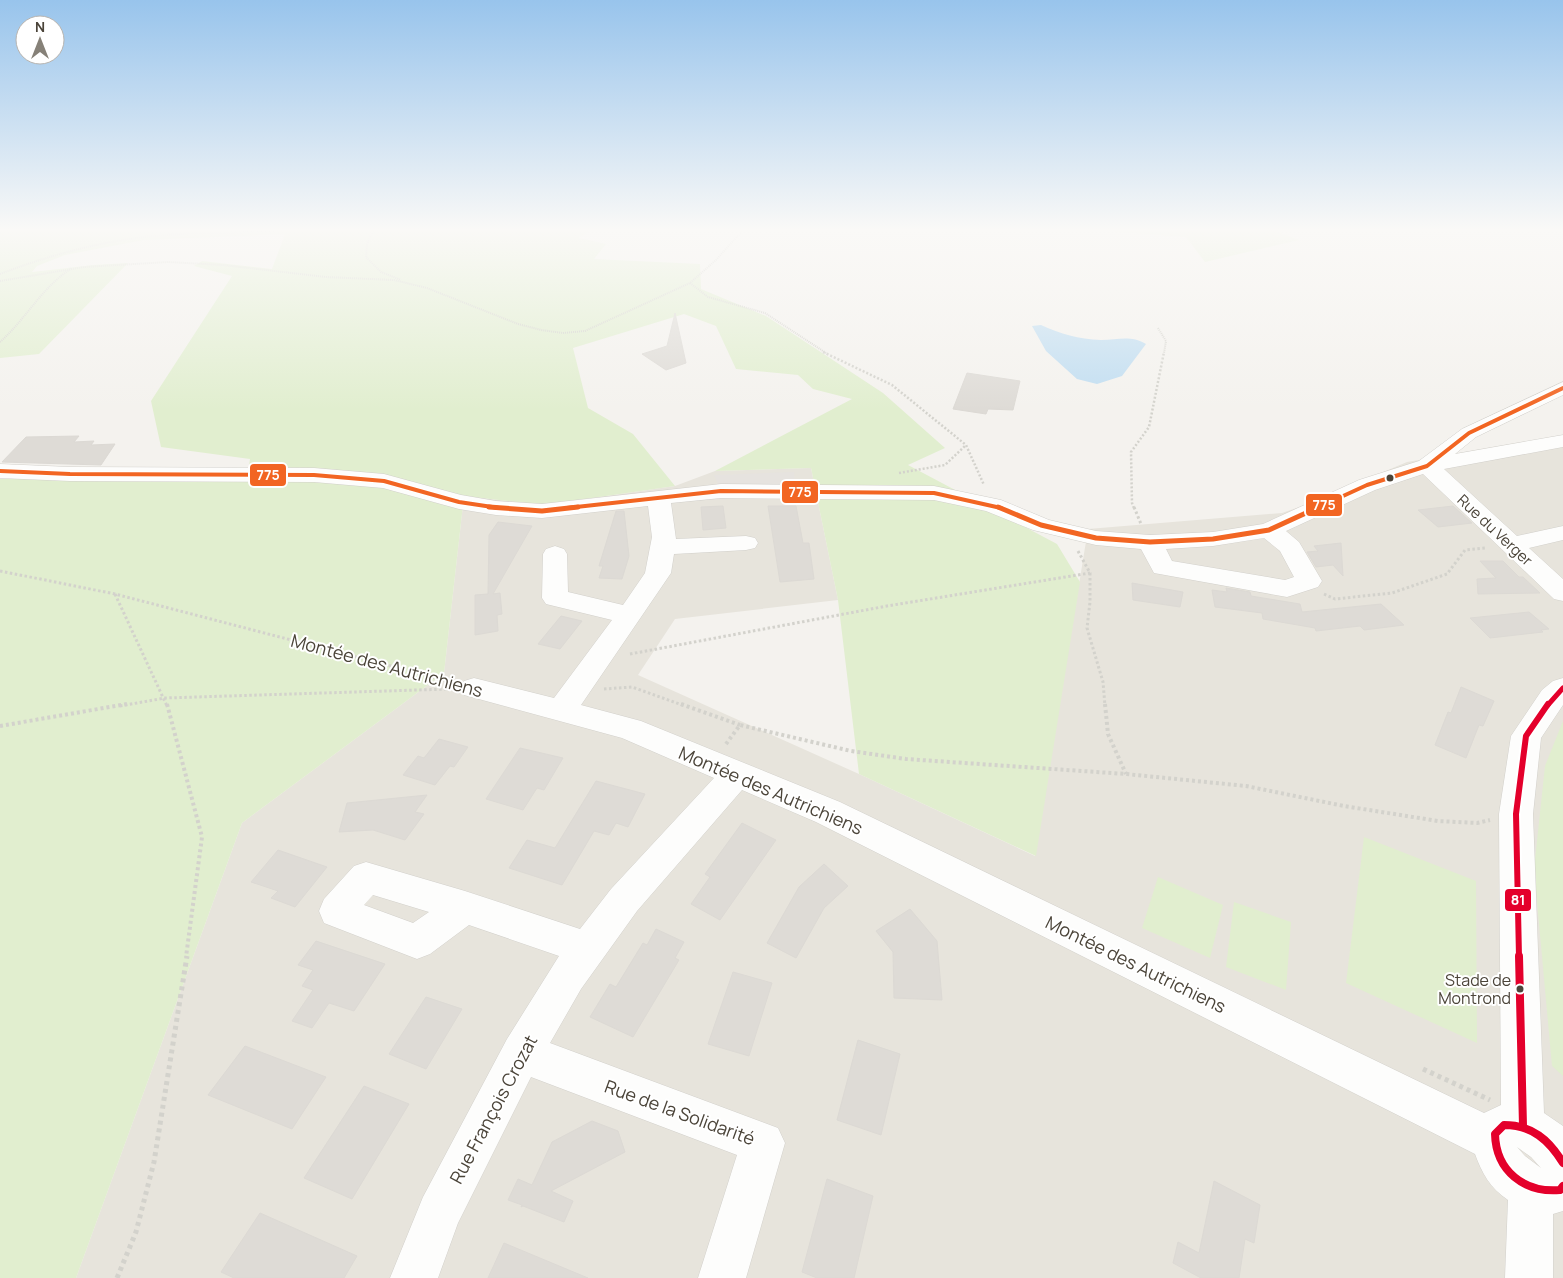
<svg xmlns="http://www.w3.org/2000/svg" width="1563" height="1278" viewBox="0 0 1563 1278" font-family="Manrope,sans-serif">
<rect width="100%" height="100%" fill="#f4f2ee"/>
<polygon fill="#e7e4dc" points="1563,435 1563,1278 76,1278 242,823 444,673 464,496 544,505 675,486 715,471 811,468 838,600 675,619 638,675 859,774 1035,856 1088,529 1282,513 1305,505 1407,462"/>
<g fill="#e1eecf">
<polygon points="0,231 589,231 579,238 606,244 594,259 700,264 701,289 766,316 883,393 945,448 908,465 1057,544 1080,582 1036,856 859,774 838,600 811,468 715,471 852,399 813,389 798,375 736,369 716,326 684,314 573,348 588,408 633,434 675,486 544,505 464,496 444,673 242,823 76,1278 0,1278 0,479 247,479 250,459 161,447 151,401 232,276 194,266 202,261 272,269 285,234 144,240 65,255 37,266 32,272 94,265 128,263 39,354 0,358"/>
<polygon points="1105,231 1276,231 1299,240 1205,262 1186,237"/>
<polygon points="1563,721 1563,1076 1552,1066 1534,869 1545,766"/>
<polygon points="1364,837 1476,881 1477,1043 1346,983"/>
<polygon points="1158,877 1223,905 1210,958 1142,928"/>
<polygon points="1234,902 1291,922 1286,990 1226,967"/>
</g>
<polygon fill="#e6e3df" points="794,472 795,484 773,491 721,491 714,475"/>
<path fill="#c0ddf1" d="M1041,325C1061,334 1078,339 1101,340C1119,340 1130,335 1146,344L1122,376L1097,384L1077,379L1046,351L1032,326Z"/>
<g fill="#dedbd6" stroke="#dcd9d4">
<polygon points="675,313 686,363 666,370 642,354 667,346"/>
<polygon points="967,373 1020,381 1013,410 988,409 986,414 953,409"/>
<polygon points="79,436 74,442 94,441 91,445 115,444 101,465 2,462 26,437"/>
<polygon points="723,506 726,528 703,530 701,507"/>
<polygon points="768,506 796,506 803,543 809,543 814,579 780,582"/>
<polygon points="1453,506 1472,523 1438,527 1418,510"/>
<polygon points="616,511 624,511 629,556 622,579 599,578 603,566 599,566"/>
<polygon points="498,522 532,526 493,594 500,593 502,614 497,615 498,631 475,635 475,595 488,594 489,535"/>
<polygon points="1341,543 1343,576 1333,565 1316,567 1307,552 1318,551 1314,546"/>
<polygon points="1480,561 1503,561 1519,577 1523,577 1540,593 1478,594 1477,579 1496,578"/>
<polygon points="1132,583 1183,592 1180,607 1133,600"/>
<polygon points="1226,588 1250,592 1251,596 1300,604 1302,612 1381,604 1404,625 1364,630 1360,626 1316,631 1315,628 1263,619 1262,613 1215,607 1212,590 1227,592"/>
<polygon points="1529,612 1549,629 1541,630 1543,632 1490,638 1470,618"/>
<polygon points="561,616 582,621 560,649 538,644"/>
<polygon points="1461,687 1494,701 1483,726 1479,725 1466,758 1435,745 1448,712 1451,713"/>
<polygon points="439,739 468,747 454,767 450,766 435,785 403,775 418,756 424,758"/>
<polygon points="520,748 563,758 544,790 537,788 523,810 486,799"/>
<polygon points="596,781 645,794 628,827 616,823 609,835 594,831 562,885 509,868 527,840 555,848"/>
<polygon points="427,795 415,812 424,814 405,840 373,830 339,832 347,803"/>
<polygon points="742,823 776,840 720,920 691,904 710,877 705,874"/>
<polygon points="278,850 327,867 295,907 271,898 278,891 251,882"/>
<polygon points="824,864 848,886 824,908 796,958 767,943 799,887"/>
<polygon points="910,909 937,941 942,1000 894,998 893,952 876,931"/>
<polygon points="656,929 684,942 675,958 679,960 633,1037 590,1017 610,984 616,987 643,943 647,945"/>
<polygon points="316,941 385,964 354,1011 329,1003 312,1028 292,1021 313,990 302,986 313,970 298,965"/>
<polygon points="733,972 772,983 749,1056 708,1044"/>
<polygon points="426,997 462,1009 426,1069 389,1054"/>
<polygon points="858,1040 900,1054 881,1135 837,1120"/>
<polygon points="245,1046 326,1077 292,1129 208,1095"/>
<polygon points="364,1086 409,1104 352,1199 304,1178"/>
<polygon points="592,1121 618,1131 625,1152 551,1191 573,1201 564,1222 523,1206 521,1207 522,1205 508,1200 518,1179 532,1185 552,1142"/>
<polygon points="827,1179 873,1196 854,1278 817,1278 802,1272"/>
<polygon points="1214,1181 1260,1205 1254,1243 1245,1239 1239,1278 1201,1278 1173,1263 1178,1242 1199,1253"/>
<polygon points="260,1213 357,1256 344,1278 234,1278 221,1272"/>
<polygon points="504,1243 588,1278 488,1278"/>
</g>
<g fill="none" stroke-linecap="round" stroke-linejoin="round">
<g stroke="#d2d0cb" stroke-width="1">
<path id="minor" d="M1563,382V395L1476,437L1455,454L1563,435V447L1444,469L1517,536L1563,526V540L1529,548L1563,579V601L1554,599L1423,474L1375,490L1286,531L1299,542L1322,581L1318,587L1287,597L1154,573L1141,549L1096,545L1033,530L986,511L934,500L721,498L671,503L676,539L746,536L755,538L758,543L755,548L746,550L674,554L671,573L581,705L641,721L840,802L1484,1113L1501,1105L1499,814L1511,736L1542,690L1553,681L1563,678V705L1541,738L1533,814L1544,1113L1563,1126V1211L1553,1214V1278H1505L1508,1200C1490,1188 1482,1173 1475,1154L816,822L742,790L637,911L581,989L550,1043L778,1128L785,1143L746,1278H698L737,1155L531,1077L458,1223L438,1278H390L423,1197L507,1039L559,956L469,925L430,954L417,959L324,923L319,911L324,899L354,866L366,862L465,891L580,929L611,889L714,778L622,738L464,695L459,688L464,681L474,678L554,698L612,620L546,604L542,598L543,554L546,549L555,546L564,549L567,554L568,592L623,605L645,573L652,537L648,506L542,518L496,515L459,509L383,488L314,482L70,481L0,478V464L70,467L314,468L384,474L461,495L496,501L542,504L721,484L934,486L1001,500L1049,520L1096,531L1150,535L1213,532L1263,524L1359,480L1419,461L1462,429ZM1264,538L1280,551L1294,577L1285,580L1172,561L1166,549L1213,546ZM373,895L429,912L413,923L364,905ZM1517,1147L1531,1157L1541,1168L1525,1156Z"/>
</g>
<g stroke="#d3d2cc" stroke-width="2" stroke-dasharray="1 1" stroke-linecap="butt">
<polyline points="373,231 367,244 366,257 381,272 401,280"/>
<path d="M0,274C50,255 101,241 154,236C195,232 236,233 276,231"/>
<polyline points="0,281 84,267 168,262 223,265 326,277 394,280 427,288 518,324 541,330 563,333 585,331 690,283 716,260 742,231"/>
<polyline points="690,283 708,297 765,313 826,353"/>
<polyline points="1158,328 1166,341 1164,353"/>
<path d="M0,342C26,319 42,287 72,268"/>
</g>
<g stroke="#d3d2cc" stroke-width="2.5" stroke-dasharray="2 2" stroke-linecap="butt">
<polyline points="823,352 892,385 966,445 984,485"/>
<polyline points="899,473 945,465 966,445"/>
<polyline points="1134,508 1132,503 1131,452 1149,427 1164,352"/>
</g>
<g stroke="#d3d2cc" stroke-width="3" stroke-dasharray="2.5 2.5" stroke-linecap="butt">
<polyline points="1134,507 1141,524"/>
<polyline points="1078,551 1090,573 1090,602 1087,628 1103,682 1105,706"/>
<polyline points="0,571 115,594 452,682"/>
<polyline points="115,594 167,706"/>
<polyline points="1324,594 1335,599 1392,593 1447,574 1465,550 1486,548"/>
<polyline points="630,654 887,606 1090,573"/>
<polyline points="604,689 632,687 685,706"/>
<polyline points="120,706 165,698 449,689"/>
</g>
<g stroke="#d3d2cc" stroke-width="4" stroke-dasharray="3 3" stroke-linecap="butt">
<polyline points="167,704 202,837 186,957"/>
<polyline points="681,704 740,725"/>
<polyline points="1105,704 1108,734 1126,774"/>
<polyline points="0,726 127,704"/>
<polyline points="726,744 740,725 851,751 906,759 1126,774 1246,786 1344,806 1438,821 1477,823 1490,820"/>
</g>
<g stroke="#d3d2cc" stroke-width="5" stroke-dasharray="4 4" stroke-linecap="butt">
<polyline points="1423,1069 1490,1100"/>
<polyline points="117,1278 136,1232 154,1162 187,956"/>
</g>
<use href="#minor" fill="#fdfdfc" fill-rule="evenodd"/>
<g stroke="#fff" stroke-width="6">
<g id="bus-1-far1">
<polyline points="0,471 70,474 314,475 384,481 459,502 499,508"/>
<polyline points="567,508 721,491 934,493 1001,508"/>
<polyline points="1317,508 1367,485 1427,466 1469,433 1563,388"/>
</g>
</g>
<g stroke="#fff" stroke-width="9">
<g id="bus-1">
<polyline points="489,507 542,511 578,507"/>
<polyline points="998,507 1041,525 1096,538 1150,542 1213,539 1269,530 1319,507"/>
</g>
</g>
<g stroke="#fff" stroke-width="9">
<polyline id="bus-2-far2" points="1547,706 1563,688"/>
</g>
<g stroke="#fff" stroke-width="10">
<polyline id="bus-2-far1" points="1519,957 1516,814 1526,736 1548,704"/>
</g>
<g stroke="#fff" stroke-width="11">
<g id="bus-2">
<polyline points="1519,956 1523,1126"/>
<path d="M1563,1163C1549,1140 1532,1125 1504,1125L1495,1134C1496,1171 1524,1193 1560,1190L1563,1186"/>
</g>
</g>
<use href="#bus-1-far1" stroke="#f26522" stroke-width="4"/>
<use href="#bus-1" stroke="#f26522" stroke-width="5"/>
<use href="#bus-2-far2" stroke="#e4002b" stroke-width="5"/>
<use href="#bus-2-far1" stroke="#e4002b" stroke-width="6"/>
<use href="#bus-2" stroke="#e4002b" stroke-width="8"/>
</g>
<linearGradient id="sky" x2="0" y2="1"><stop stop-color="#98c4ec"/><stop offset="0.56" stop-color="#faf9f7"/><stop offset="1" stop-color="#faf9f7" stop-opacity="0"/></linearGradient>
<rect width="1563" height="410" fill="url(#sky)"/>
<g fill="#4b4439" stroke="#fff" stroke-width="2">
<circle cx="1390" cy="478" r="4.5"/>
<circle cx="1520" cy="989" r="4.5"/>
</g>
<g text-anchor="middle" dominant-baseline="central" stroke-width="4" stroke-linejoin="round" paint-order="stroke">
<g font-size="15" fill="#4b4439" stroke="#fff">
<text transform="translate(1495 530) rotate(43)">Rue du Verger</text>
</g>
<g font-size="16" fill="#4b4439" stroke="#fff" text-anchor="end">
<text x="1511" y="980">Stade de<tspan x="1511" dy="18">Montrond</tspan></text>
</g>
<g font-size="18" fill="#4b4439" stroke="#fff">
<text transform="translate(387 665) rotate(15)">Montée des Autrichiens</text>
<text transform="translate(771 790) rotate(23)">Montée des Autrichiens</text>
<text transform="translate(1136 964) rotate(26)">Montée des Autrichiens</text>
<text transform="translate(493 1109) rotate(-62)">Rue François Crozat</text>
<text transform="translate(680 1112) rotate(20)">Rue de la Solidarité</text>
</g>
</g>
<g stroke="#fff" stroke-width="2">
<rect x="249" y="463" width="38" height="24" rx="5" fill="#f26522"/>
<rect x="781" y="480" width="38" height="24" rx="5" fill="#f26522"/>
<rect x="1305" y="493" width="38" height="24" rx="5" fill="#f26522"/>
<rect x="1504" y="888" width="28" height="24" rx="5" fill="#e4002b"/>
</g>
<g font-size="14" text-anchor="middle" font-weight="bold" fill="#fff">
<text x="268" y="480">775</text>
<text x="800" y="497">775</text>
<text x="1324" y="510">775</text>
<text x="1518" y="905">81</text>
</g>
<g transform="translate(40 40)"><circle r="24" fill="#ffffff" stroke="#b7b4b0"/>
<path d="M0-4L9 19L0 12L-9 19Z" fill="#868178"/>
<text y="-8" font-size="14" font-weight="bold" text-anchor="middle" fill="#4b4439">N</text>
</g>
</svg>
